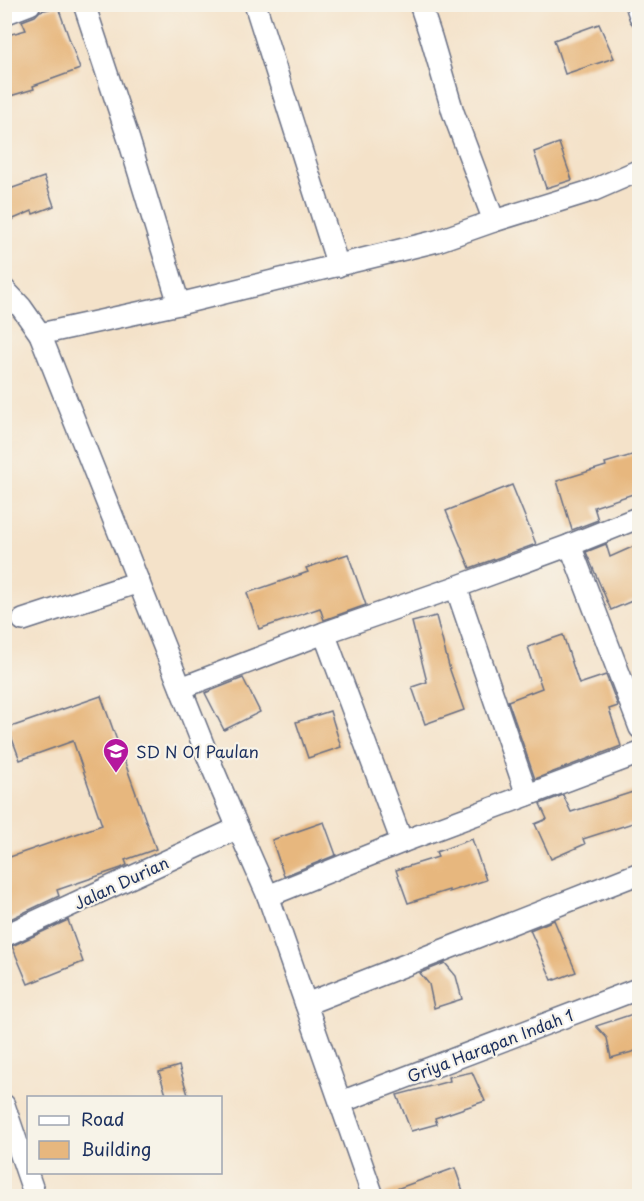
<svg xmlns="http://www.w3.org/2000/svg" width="644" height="1201" viewBox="0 0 644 1201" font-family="'Playpen Sans',sans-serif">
<rect width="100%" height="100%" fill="#f7f3e8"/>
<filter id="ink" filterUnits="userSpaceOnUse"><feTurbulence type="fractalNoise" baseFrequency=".0167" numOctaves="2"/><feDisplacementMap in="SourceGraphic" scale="12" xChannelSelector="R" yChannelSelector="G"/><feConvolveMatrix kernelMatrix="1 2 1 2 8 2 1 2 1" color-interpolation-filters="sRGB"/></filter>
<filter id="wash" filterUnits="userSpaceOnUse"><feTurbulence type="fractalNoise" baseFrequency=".008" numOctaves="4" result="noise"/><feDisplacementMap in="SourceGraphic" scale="24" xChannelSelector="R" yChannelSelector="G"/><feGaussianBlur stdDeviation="1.35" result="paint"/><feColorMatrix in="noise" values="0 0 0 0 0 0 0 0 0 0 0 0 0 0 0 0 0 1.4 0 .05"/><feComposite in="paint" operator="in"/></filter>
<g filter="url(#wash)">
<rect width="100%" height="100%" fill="#f4e2c9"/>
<g id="blocks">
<g fill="#e7b77e">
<polygon points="58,7 80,69 33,86 34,89 10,96 4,77 4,36 26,30 22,21 35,16 40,11"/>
<polygon points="599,24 614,58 565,74 554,40"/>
<polygon points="559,143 572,180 546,188 534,152"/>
<polygon points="44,177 54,206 33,214 32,211 4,223 4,191"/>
<polygon points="639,453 639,492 594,507 598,520 572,530 557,481 606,466 605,463"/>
<polygon points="512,485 536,544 470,568 446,511"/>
<polygon points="606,544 610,557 639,544 639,598 611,610 586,552"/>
<polygon points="348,554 366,605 324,620 320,608 259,629 247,593 308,572 306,568"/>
<polygon points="436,616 450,670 464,710 425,724 412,687 427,682 412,622"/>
<polygon points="563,635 579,684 606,675 618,706 609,709 621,746 535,779 508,701 542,688 528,647"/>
<polygon points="243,678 260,712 224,730 205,693"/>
<polygon points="101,696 156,849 125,860 127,865 121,868 57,890 59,896 4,922 4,859 102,825 73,741 20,760 8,728"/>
<polygon points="330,711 341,747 308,758 296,722"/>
<polygon points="639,790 639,821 583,839 585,844 551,859 535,824 547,819 540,804 563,795 571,812"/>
<polygon points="324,822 336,855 284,876 272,840"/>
<polygon points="472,839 486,880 449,892 449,890 408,903 396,870 438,857 436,852"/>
<polygon points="68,920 83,962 28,984 12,946"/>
<polygon points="554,920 576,972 555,980 555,979 552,980 530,930"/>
<polygon points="445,963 456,976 462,999 434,1008 429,984 420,973"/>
<polygon points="639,1012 639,1050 611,1058 607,1038 596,1026"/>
<polygon points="179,1066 189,1098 167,1098 159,1072"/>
<polygon points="472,1072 485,1101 435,1118 437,1124 411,1131 397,1095 450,1081 449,1077"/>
<polygon points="455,1168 465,1197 385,1197 385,1193"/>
</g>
</g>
</g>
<g filter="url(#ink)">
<use href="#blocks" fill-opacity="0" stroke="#676e83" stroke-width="1.5"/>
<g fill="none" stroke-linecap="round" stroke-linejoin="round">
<g stroke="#676e83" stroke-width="24">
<g id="street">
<polyline points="84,4 129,140 179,304"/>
<polyline points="255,4 338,266"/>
<polyline points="420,4 431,37 453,112 494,221"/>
<polyline points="636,4 640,16"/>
<polyline points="4,14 30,4"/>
<polyline points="4,289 21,307 40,334 210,762 238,828 268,896 373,1196"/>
<polyline points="40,334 179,304 437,241 494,221 594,190 640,170"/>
<polyline points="570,545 640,728"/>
<polyline points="456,587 527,795"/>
<polyline points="23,620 139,582"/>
<polyline points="324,633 402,842"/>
<polyline points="181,688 324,633 456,587 570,545 640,517"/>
<polyline points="268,896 402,842 640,753"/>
<polyline points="4,936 238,828"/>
<polyline points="306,1004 640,873"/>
<polyline points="341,1102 640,988"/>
<polyline points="4,1105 35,1196"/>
</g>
</g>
<use href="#street" stroke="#fff" stroke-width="21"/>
</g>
</g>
<defs>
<g id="school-pin" transform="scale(1.35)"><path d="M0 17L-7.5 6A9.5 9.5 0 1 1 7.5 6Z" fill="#b5179e" stroke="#f7f3e8"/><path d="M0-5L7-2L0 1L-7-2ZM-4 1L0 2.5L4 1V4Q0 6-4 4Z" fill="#fff"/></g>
</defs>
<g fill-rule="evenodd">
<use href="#school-pin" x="116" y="751"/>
</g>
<g text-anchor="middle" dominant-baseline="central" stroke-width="4.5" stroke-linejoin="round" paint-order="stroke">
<g font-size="16" fill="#1b2f5e" stroke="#f7f3e8" text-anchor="start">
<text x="136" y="751">SD N 01 Paulan</text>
</g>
<g font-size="16" fill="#1b2f5e" stroke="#f7f3e8">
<text transform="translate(121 882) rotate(-25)">Jalan Durian</text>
<text transform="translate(490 1045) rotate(-21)">Griya Harapan Indah 1</text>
</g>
</g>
<rect width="644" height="1201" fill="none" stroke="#f7f3e8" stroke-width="24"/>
<rect x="27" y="1096" width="195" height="78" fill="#f7f3e8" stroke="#9fa5b1" stroke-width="1.5"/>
<rect x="39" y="1116" width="30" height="9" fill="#ffffff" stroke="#9fa5b1" stroke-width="1.5"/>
<text x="81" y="1126" font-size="18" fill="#1b2f5e">Road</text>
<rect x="39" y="1141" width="30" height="18" fill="#e7b77e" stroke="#9fa5b1" stroke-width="1.5"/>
<text x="81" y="1156" font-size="18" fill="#1b2f5e">Building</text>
</svg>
